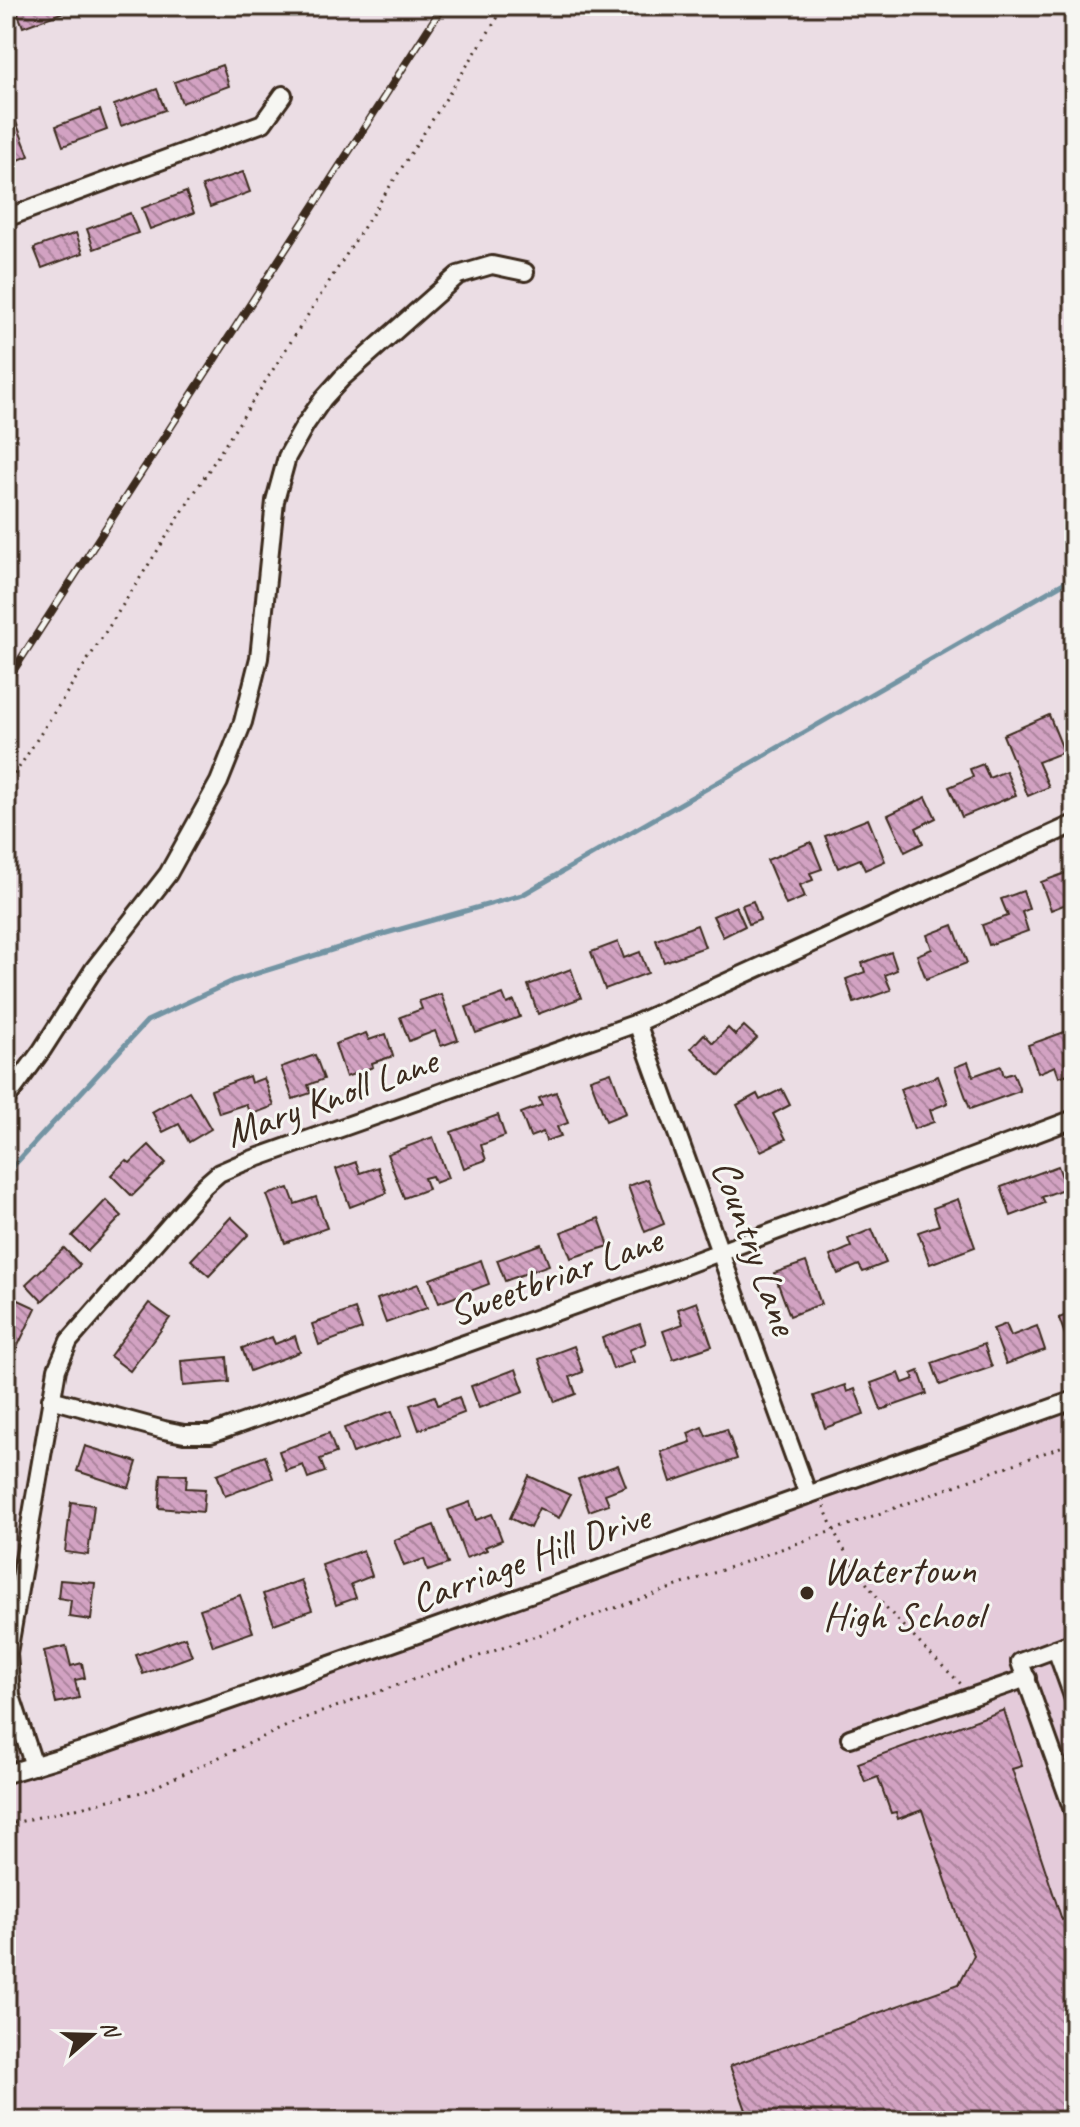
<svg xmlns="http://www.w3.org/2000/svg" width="1080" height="2127" viewBox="0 0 1080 2127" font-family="Caveat,sans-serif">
<defs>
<pattern id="building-back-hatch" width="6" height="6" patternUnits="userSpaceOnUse" patternTransform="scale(2)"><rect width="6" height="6" fill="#d2a2c2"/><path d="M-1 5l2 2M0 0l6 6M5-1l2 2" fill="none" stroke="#ac849d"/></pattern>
</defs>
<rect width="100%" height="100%" fill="#ebdde4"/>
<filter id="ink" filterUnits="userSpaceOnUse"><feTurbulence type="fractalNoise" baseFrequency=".0125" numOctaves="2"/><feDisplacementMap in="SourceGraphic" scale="16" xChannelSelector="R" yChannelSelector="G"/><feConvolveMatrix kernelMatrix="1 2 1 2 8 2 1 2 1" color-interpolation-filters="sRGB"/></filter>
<g filter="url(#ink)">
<polygon fill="#e4cbda" points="1074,1407 1074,2121 6,2121 6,1780"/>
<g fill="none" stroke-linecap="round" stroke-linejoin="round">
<polyline stroke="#7394a3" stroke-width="5" points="6,1174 147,1021 233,981 383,934 522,895 1074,577"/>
</g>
<g fill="url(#building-back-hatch)" stroke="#3b2a1e" stroke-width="2">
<polygon points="15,6 62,6 64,12 23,27"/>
<polygon points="222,65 229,86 182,103 174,82"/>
<polygon points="157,89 165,110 121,126 114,105"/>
<polygon points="11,109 29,156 8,164 6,110"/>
<polygon points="100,110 107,130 63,146 56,126"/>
<polygon points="243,172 250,192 210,207 202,186"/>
<polygon points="186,192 194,213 150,229 142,208"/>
<polygon points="130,213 138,233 94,249 87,229"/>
<polygon points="76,233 83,253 42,268 34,248"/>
<polygon points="1049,715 1064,752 1038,762 1049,787 1028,796 1003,735"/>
<polygon points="983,764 989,778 1006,771 1016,795 962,817 949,787 973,777 970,769"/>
<polygon points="926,797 936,818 916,828 923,843 905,852 888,815"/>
<polygon points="868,819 885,861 865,870 860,859 838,868 825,836"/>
<polygon points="811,842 822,869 810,873 813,880 800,885 805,897 786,905 767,860"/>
<polygon points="1074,870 1074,901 1051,910 1041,882"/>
<polygon points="1023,891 1029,909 1022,912 1028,931 989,945 982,925 1008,916 1001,899"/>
<polygon points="753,901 760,920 749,924 742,905"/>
<polygon points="736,906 745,926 723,937 713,916"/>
<polygon points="697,925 705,947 664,962 656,940"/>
<polygon points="953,925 967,963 926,979 917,955 932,949 927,935"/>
<polygon points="618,942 624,958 640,952 648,973 605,989 591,952"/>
<polygon points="891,952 897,970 885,975 891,990 854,1003 846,979 865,972 862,963"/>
<polygon points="571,969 581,998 538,1014 528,985"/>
<polygon points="441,994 458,1040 441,1046 435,1031 409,1041 400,1017 422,1009 419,1001"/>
<polygon points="503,994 507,1004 514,1001 520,1017 476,1033 466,1007"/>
<polygon points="744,1026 757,1038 720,1076 691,1048 704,1034 713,1043 728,1028 735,1035"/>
<polygon points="1073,1029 1074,1072 1059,1077 1055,1066 1038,1073 1028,1045"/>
<polygon points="366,1033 369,1040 386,1034 393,1056 372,1063 373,1067 346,1077 335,1044"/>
<polygon points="315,1055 324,1079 308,1085 311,1093 293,1099 281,1067"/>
<polygon points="968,1062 973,1076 1001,1066 1004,1076 1013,1073 1020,1091 970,1109 955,1067"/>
<polygon points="611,1072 626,1113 606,1121 590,1079"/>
<polygon points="249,1076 251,1083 264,1078 274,1106 250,1115 246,1104 219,1113 211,1090"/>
<polygon points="938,1076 948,1103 930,1110 934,1122 914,1129 900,1089"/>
<polygon points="782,1089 790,1105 773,1114 786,1139 761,1151 737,1105 757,1094 760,1100"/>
<polygon points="189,1091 211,1129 189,1142 179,1124 163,1132 152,1112"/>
<polygon points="556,1092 568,1123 557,1127 561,1136 546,1141 543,1132 530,1137 521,1113 542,1105 539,1098"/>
<polygon points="498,1115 505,1136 481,1145 486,1160 464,1168 451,1132"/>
<polygon points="433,1137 448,1178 435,1183 432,1176 424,1178 428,1189 404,1198 387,1154"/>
<polygon points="149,1145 166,1163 132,1196 111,1175 126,1160 130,1163"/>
<polygon points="356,1162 360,1173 378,1167 387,1193 350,1207 336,1169"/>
<polygon points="1058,1166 1066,1188 1042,1197 1045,1203 1011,1216 1001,1187"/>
<polygon points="648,1179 664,1224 645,1232 628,1186"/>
<polygon points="289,1188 295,1204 316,1197 327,1228 285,1243 267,1195"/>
<polygon points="958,1199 975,1247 930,1264 918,1232 939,1225 933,1208"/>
<polygon points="106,1200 122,1216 88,1251 72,1236"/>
<polygon points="231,1217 249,1234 209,1276 191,1260"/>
<polygon points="599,1218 609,1246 571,1258 561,1232"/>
<polygon points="872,1229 886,1263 863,1272 859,1265 838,1274 830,1256 851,1247 848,1239"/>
<polygon points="541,1244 549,1265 505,1281 497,1260"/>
<polygon points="64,1248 80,1265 42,1301 26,1284"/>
<polygon points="481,1260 489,1284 439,1303 430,1279"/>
<polygon points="806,1262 821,1304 790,1316 774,1273"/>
<polygon points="418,1284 427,1308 386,1323 377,1299"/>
<polygon points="12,1297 36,1308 16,1350 6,1345 6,1310"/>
<polygon points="697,1302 712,1346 673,1359 663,1331 683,1324 678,1309"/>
<polygon points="149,1303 170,1318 130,1371 110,1356"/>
<polygon points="355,1309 362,1329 319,1345 312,1324"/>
<polygon points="1074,1312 1074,1341 1068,1343 1059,1318"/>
<polygon points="640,1324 646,1343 629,1350 634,1362 613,1369 602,1338"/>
<polygon points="1006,1324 1011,1336 1037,1326 1045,1350 1006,1364 993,1329"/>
<polygon points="295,1336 300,1352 250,1371 242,1348 272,1337 275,1344"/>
<polygon points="984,1344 992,1367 940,1385 932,1363"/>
<polygon points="574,1346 583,1372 570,1377 576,1394 555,1402 539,1359"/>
<polygon points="227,1357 229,1382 183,1386 181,1361"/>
<polygon points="6,1358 15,1360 12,1381 6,1380"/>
<polygon points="516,1369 524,1391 479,1408 471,1386"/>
<polygon points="919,1371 927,1394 881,1410 871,1383 899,1373 903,1383 914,1379 912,1374"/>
<polygon points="845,1385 847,1392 855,1389 864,1414 825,1428 814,1396"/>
<polygon points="435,1396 438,1405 459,1397 464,1413 419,1430 410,1405"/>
<polygon points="392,1411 401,1436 353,1453 344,1428"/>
<polygon points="702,1427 706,1436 727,1429 737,1459 671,1482 661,1452 691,1442 688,1433"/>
<polygon points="329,1433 336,1453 320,1459 325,1472 308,1478 303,1465 286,1471 279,1451"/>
<polygon points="85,1446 137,1462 129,1488 77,1471"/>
<polygon points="265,1456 273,1478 225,1496 217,1474"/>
<polygon points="618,1465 626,1486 605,1494 609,1504 589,1511 578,1479"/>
<polygon points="161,1474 187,1475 186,1488 205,1489 203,1512 159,1508"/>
<polygon points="529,1476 570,1495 559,1518 539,1508 530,1528 510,1518"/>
<polygon points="71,1502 94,1505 88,1555 65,1552"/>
<polygon points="470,1502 476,1520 492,1514 502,1540 485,1547 487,1550 466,1558 448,1510"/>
<polygon points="434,1525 448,1564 428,1571 424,1559 404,1566 394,1540"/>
<polygon points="363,1550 372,1576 351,1584 356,1598 336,1605 322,1565"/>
<polygon points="60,1580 95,1583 91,1620 69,1617 71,1600 58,1598"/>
<polygon points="301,1580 312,1610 274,1624 263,1594"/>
<polygon points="240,1595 253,1632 213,1646 200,1609"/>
<polygon points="185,1637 192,1656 143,1674 136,1655"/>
<polygon points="66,1646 71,1666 82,1663 85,1678 75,1680 79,1698 56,1703 44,1651"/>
<polygon points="1004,1710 1022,1766 1012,1769 1062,1920 1074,1915 1074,2121 750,2121 730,2066 959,1984 974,1955 962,1928 922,1810 898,1819 896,1812 891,1813 878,1777 865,1782 858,1763"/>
</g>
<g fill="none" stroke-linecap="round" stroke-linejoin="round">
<g stroke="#3b2a1e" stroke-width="22">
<g id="minor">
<polyline points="6,218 263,123 283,95"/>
<polyline points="637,1023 808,1495"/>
<polyline points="6,1099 42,1050 94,969 168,874 219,782 243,722 259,658 275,501 287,457 305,425 323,399 342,378 458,275 492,265 525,272"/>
<polyline points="51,1399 164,1430 184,1434 211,1434 648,1279 1074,1119"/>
<polyline points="1074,1642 1020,1662 1074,1813"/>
<polyline points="1056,1649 1074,1699"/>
<polyline points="850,1738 1027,1678"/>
<polyline points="34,1766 11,1696 8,1653 57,1369 69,1341 204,1186 219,1173 242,1163 637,1023 1074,824"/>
<polyline points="6,1774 98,1746 291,1679 1074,1400"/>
</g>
</g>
<g stroke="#3b2a1e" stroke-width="3" stroke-dasharray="2 6" stroke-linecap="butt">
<polyline points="6,788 505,6"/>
<path d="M824,1506C848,1577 909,1633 962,1685"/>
<polyline points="6,1825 146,1791 302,1719 832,1531 1074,1442"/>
</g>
<use href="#minor" stroke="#f6f6f2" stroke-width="16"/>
<g stroke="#3b2a1e" stroke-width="8">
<polyline id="rail" points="6,682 443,6"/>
</g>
<use href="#rail" stroke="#f6f6f2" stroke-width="5" stroke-dasharray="15" stroke-linecap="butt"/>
</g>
</g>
<circle fill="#3b2a1e" stroke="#f6f6f2" stroke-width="3" cx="807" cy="1593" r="8"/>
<g text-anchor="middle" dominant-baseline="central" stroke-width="6" stroke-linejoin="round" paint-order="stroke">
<g font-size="40" fill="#3b2a1e" stroke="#f6f6f2">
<text transform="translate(331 1097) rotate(-20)">Mary Knoll Lane</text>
<text transform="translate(755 1247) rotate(70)">Country Lane</text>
<text transform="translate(555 1276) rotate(-20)">Sweetbriar Lane</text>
<text transform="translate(530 1558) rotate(-20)">Carriage Hill Drive</text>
</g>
<g font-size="40" fill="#3b2a1e" stroke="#f6f6f2" text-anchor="start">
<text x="823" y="1570">Watertown<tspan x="823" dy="46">High School</tspan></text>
</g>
</g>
<rect width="1080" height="2127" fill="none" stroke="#f6f6f2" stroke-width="32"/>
<rect x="16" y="16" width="1048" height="2095" fill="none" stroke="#3b2a1e" stroke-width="3" filter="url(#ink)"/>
<g transform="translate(92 2035) rotate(70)" stroke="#f6f6f2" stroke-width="6" paint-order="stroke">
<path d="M0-6L14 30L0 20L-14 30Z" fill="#3b2a1e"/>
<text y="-12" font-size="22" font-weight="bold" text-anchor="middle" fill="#3b2a1e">N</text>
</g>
</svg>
